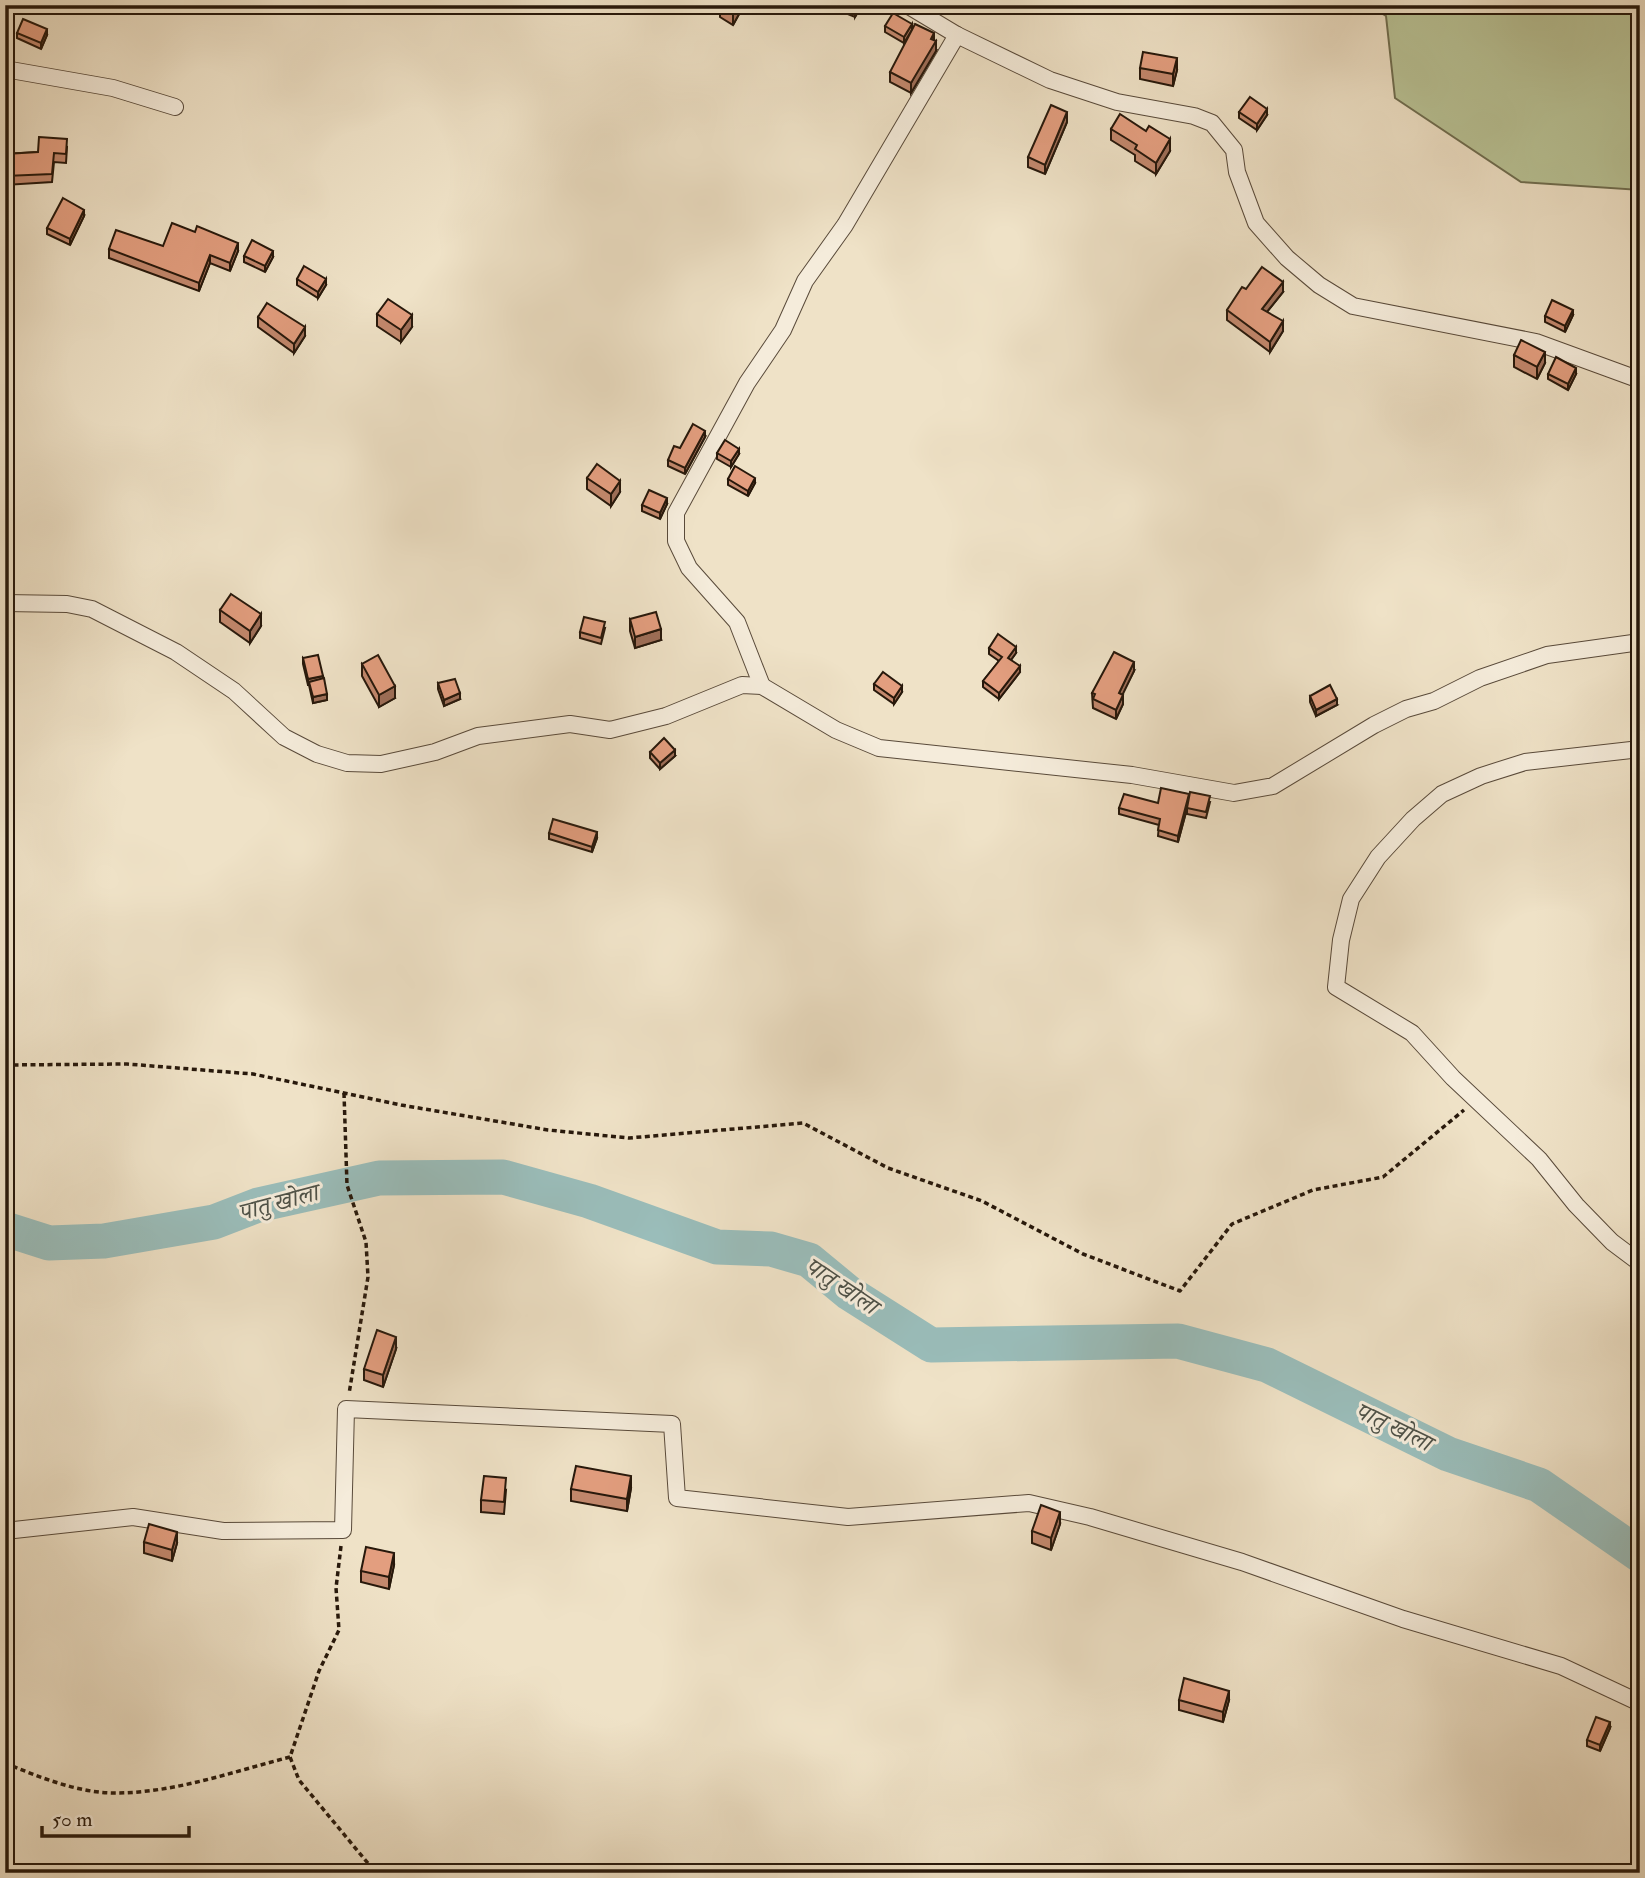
<svg xmlns="http://www.w3.org/2000/svg" width="1645" height="1878" viewBox="0 0 1645 1878" font-family="'IM FELL Double Pica','Noto Serif Devanagari',serif">
<rect width="100%" height="100%" fill="#efe2c7"/>
<filter id="stains"><feTurbulence type="fractalNoise" baseFrequency=".00286" numOctaves="4"/><feColorMatrix values="0 0 0 0 .2 0 0 0 0 .09 0 0 0 0 .02 0 0 0 .5 -.17"/></filter>
<radialGradient id="worn" r=".72"><stop offset=".6" stop-color="#630" stop-opacity="0"/><stop offset="1" stop-color="#630" stop-opacity=".3"/></radialGradient>
<polygon fill="#b9c396" stroke="#706e50" stroke-width="2" points="1368,5 1640,5 1640,190 1521,182 1395,98 1386,16"/>
<g fill="none" stroke-linecap="round" stroke-linejoin="round">
<polyline stroke="#9abdba" stroke-width="35" points="5,1229 49,1243 104,1241 214,1222 258,1205 379,1178 503,1177 589,1201 717,1247 771,1249 809,1260 849,1293 931,1345 1178,1341 1267,1365 1448,1454 1539,1485 1640,1555"/>
<g stroke="#594a3a" stroke-width="18">
<g id="street">
<polyline points="907,5 957,35 1050,80 1117,102 1194,116 1212,123 1234,150 1237,172 1256,223 1287,258 1319,285 1353,306 1536,342 1640,380"/>
<polyline points="5,69 113,88 175,107"/>
<polyline points="5,603 67,604 92,609 176,652 234,691 284,737 317,754 347,763 381,764 435,752 478,736 570,724 610,730 666,716 742,685 762,686 836,730 879,748 1132,775 1234,793 1273,786 1374,725 1406,709 1434,701 1480,678 1547,655 1640,642"/>
<polyline points="762,686 737,622 689,568 676,541 676,513 747,383 783,330 805,281 845,225 957,35"/>
<polyline points="1640,749 1525,762 1481,776 1442,794 1413,819 1378,857 1351,899 1341,940 1336,987 1412,1033 1453,1078 1539,1159 1576,1205 1612,1242 1640,1263"/>
<polyline points="5,1531 133,1517 223,1531 343,1530 346,1409 672,1424 677,1498 848,1517 1029,1503 1090,1517 1242,1562 1403,1619 1561,1666 1640,1703"/>
</g>
</g>
<g stroke="#27180b" stroke-width="3.5" stroke-dasharray="5 3.5" stroke-linecap="butt">
<polyline points="5,1065 127,1064 253,1074 401,1105 548,1130 629,1138 803,1123 888,1168 982,1201 1083,1254 1180,1291 1232,1224 1313,1190 1383,1177 1464,1110"/>
<polyline points="344,1093 347,1185 366,1242 368,1277 349,1394"/>
<polyline points="341,1546 336,1588 339,1630 319,1671 290,1757 299,1780 376,1873"/>
<path d="M5,1763C39,1777 78,1793 115,1793C174,1793 232,1772 290,1757"/>
</g>
<use href="#street" stroke="#f5ecdb" stroke-width="16"/>
</g>
<g fill="#c3886d" stroke="#27180b" stroke-width="2">
<polygon points="720,5 744,5 733,25 720,17"/>
<polygon points="826,5 862,5 855,17"/>
<polygon points="912,24 904,43 885,32 885,26"/>
<polygon points="17,33 47,35 41,49 17,38"/>
<polygon points="936,51 911,93 890,82 890,72"/>
<polygon points="1140,68 1177,70 1173,86 1140,79"/>
<polygon points="1239,112 1267,115 1257,130 1239,118"/>
<polygon points="1067,122 1045,174 1028,167 1028,157"/>
<polygon points="1111,129 1170,151 1156,174 1135,161 1135,155 1111,140"/>
<polygon points="67,147 66,163 54,162 52,182 5,185 5,154 38,152"/>
<polygon points="84,216 70,245 47,234 47,228"/>
<polygon points="163,246 238,251 230,271 210,263 199,291 109,258 109,249"/>
<polygon points="244,256 273,257 265,272 244,262"/>
<polygon points="297,279 326,285 318,298 297,285"/>
<polygon points="1246,289 1283,292 1267,312 1283,331 1270,352 1227,320 1227,310"/>
<polygon points="377,314 412,327 401,342 377,326"/>
<polygon points="1573,315 1565,332 1545,322 1545,316"/>
<polygon points="258,317 305,336 294,353 258,327"/>
<polygon points="1640,331 1640,356 1632,356 1632,347"/>
<polygon points="1514,355 1545,363 1537,379 1514,367"/>
<polygon points="1548,374 1576,374 1568,390 1548,379"/>
<polygon points="705,437 685,474 668,466 668,460 680,448"/>
<polygon points="717,453 739,454 731,467 717,459"/>
<polygon points="587,478 620,492 611,506 587,489"/>
<polygon points="728,479 755,483 748,496 728,485"/>
<polygon points="667,504 660,519 642,511 642,505"/>
<polygon points="220,610 261,626 250,643 220,622"/>
<polygon points="630,619 661,640 635,648 630,631"/>
<polygon points="605,628 601,644 580,638 580,632"/>
<polygon points="989,648 1016,653 1011,660 1020,672 999,699 983,687 983,681 999,661 989,654"/>
<polygon points="303,658 323,679 327,700 313,703 309,685 308,685 303,664"/>
<polygon points="362,664 395,698 379,707 362,676"/>
<polygon points="1134,671 1122,694 1123,704 1116,719 1093,708 1092,693"/>
<polygon points="438,683 460,699 444,706 438,689"/>
<polygon points="874,684 902,692 894,704 874,690"/>
<polygon points="1310,696 1337,705 1316,716 1310,702"/>
<polygon points="650,752 675,756 660,769 650,758"/>
<polygon points="1210,802 1206,818 1187,814 1187,809 1178,842 1158,836 1159,825 1119,814 1119,808"/>
<polygon points="549,833 597,838 592,852 549,839"/>
<polygon points="396,1349 383,1387 364,1380 364,1369"/>
<polygon points="631,1488 627,1511 571,1501 571,1489"/>
<polygon points="506,1490 504,1514 481,1512 481,1500"/>
<polygon points="1060,1524 1051,1550 1032,1543 1032,1531"/>
<polygon points="144,1542 177,1543 172,1561 144,1553"/>
<polygon points="394,1565 389,1589 361,1582 361,1571"/>
<polygon points="1179,1700 1229,1700 1223,1722 1179,1710"/>
<polygon points="1610,1728 1600,1751 1587,1746 1587,1740"/>
</g>
<g fill="#9f6f59" stroke="#27180b" stroke-width="2">
<polygon points="738,5 744,5 733,25 733,13"/>
<polygon points="858,5 862,5 855,17 855,11"/>
<polygon points="912,24 912,30 904,43 904,37"/>
<polygon points="47,29 47,35 41,49 41,43"/>
<polygon points="934,33 934,43 936,41 936,51 911,93 911,83"/>
<polygon points="1177,58 1177,70 1173,86 1173,74"/>
<polygon points="1267,109 1267,115 1257,130 1257,124"/>
<polygon points="1067,112 1067,122 1045,174 1045,165"/>
<polygon points="1170,139 1170,151 1156,174 1156,163"/>
<polygon points="84,210 84,216 70,245 70,239"/>
<polygon points="238,243 238,251 230,271 230,263"/>
<polygon points="273,251 273,257 265,272 265,266"/>
<polygon points="210,255 210,263 199,291 199,283"/>
<polygon points="326,279 326,285 318,298 318,292"/>
<polygon points="1283,282 1283,292 1262,318 1262,309"/>
<polygon points="1573,310 1573,315 1565,332 1565,326"/>
<polygon points="412,315 412,327 401,342 401,330"/>
<polygon points="1283,321 1283,331 1270,352 1270,342"/>
<polygon points="305,327 305,336 294,353 294,344"/>
<polygon points="1545,352 1545,363 1537,379 1537,367"/>
<polygon points="1576,368 1576,374 1568,390 1568,384"/>
<polygon points="705,431 705,437 685,474 685,468"/>
<polygon points="739,449 739,454 731,467 731,461"/>
<polygon points="755,478 755,483 748,496 748,491"/>
<polygon points="620,481 620,492 611,506 611,494"/>
<polygon points="667,498 667,504 660,519 660,513"/>
<polygon points="261,614 261,626 250,643 250,631"/>
<polygon points="661,629 661,640 635,648 635,637"/>
<polygon points="1016,647 1016,653 1008,664 1008,658"/>
<polygon points="1134,662 1134,671 1119,702 1119,693"/>
<polygon points="1020,666 1020,672 999,699 999,693"/>
<polygon points="323,676 323,682 309,682 309,685 308,685 308,679"/>
<polygon points="395,686 395,698 379,707 379,695"/>
<polygon points="902,686 902,692 894,704 894,698"/>
<polygon points="460,693 460,699 444,706 444,700"/>
<polygon points="327,694 327,700 313,703 313,697"/>
<polygon points="1123,695 1123,704 1116,719 1116,710"/>
<polygon points="1337,699 1337,705 1316,716 1316,710"/>
<polygon points="675,750 675,756 660,769 660,763"/>
<polygon points="1189,794 1189,800 1178,842 1178,836"/>
<polygon points="597,832 597,838 592,852 592,847"/>
<polygon points="396,1337 396,1349 383,1387 383,1375"/>
<polygon points="631,1476 631,1488 627,1511 627,1499"/>
<polygon points="1060,1512 1060,1524 1051,1550 1051,1538"/>
<polygon points="177,1532 177,1543 172,1561 172,1550"/>
<polygon points="394,1553 394,1565 389,1589 389,1577"/>
<polygon points="1229,1691 1229,1700 1223,1722 1223,1712"/>
<polygon points="1610,1722 1610,1728 1600,1751 1600,1745"/>
</g>
<g fill="#e39e7f" stroke="#27180b" stroke-width="2">
<polygon points="720,5 738,5 733,13"/>
<polygon points="841,5 858,5 855,11"/>
<polygon points="893,13 912,24 904,37 885,26"/>
<polygon points="23,19 47,29 41,43 17,33"/>
<polygon points="915,24 934,33 931,39 936,41 911,83 890,72"/>
<polygon points="1143,52 1177,58 1173,74 1140,68"/>
<polygon points="1250,97 1267,109 1257,124 1239,112"/>
<polygon points="1051,105 1067,112 1045,165 1028,157"/>
<polygon points="1120,114 1146,131 1149,126 1170,139 1156,163 1135,149 1137,145 1111,129"/>
<polygon points="39,137 67,139 66,154 54,153 52,174 5,176 5,154 38,152"/>
<polygon points="63,198 84,210 70,239 47,228"/>
<polygon points="172,223 195,232 197,226 238,243 230,263 210,255 199,283 109,249 116,230 163,246"/>
<polygon points="252,240 273,251 265,266 244,256"/>
<polygon points="304,266 326,279 318,292 297,279"/>
<polygon points="1262,267 1283,282 1262,309 1283,321 1270,342 1227,310 1242,287 1246,289"/>
<polygon points="388,299 412,315 401,330 377,314"/>
<polygon points="1552,300 1573,310 1565,326 1545,316"/>
<polygon points="267,303 305,327 294,344 258,317"/>
<polygon points="1634,331 1640,331 1640,348 1632,347"/>
<polygon points="1521,340 1545,352 1537,367 1514,355"/>
<polygon points="1556,357 1576,368 1568,384 1548,374"/>
<polygon points="693,424 705,431 685,468 668,460 674,446 680,448"/>
<polygon points="725,440 739,449 731,461 717,453"/>
<polygon points="597,464 620,481 611,494 587,478"/>
<polygon points="735,466 755,478 748,491 728,479"/>
<polygon points="649,490 667,498 660,513 642,505"/>
<polygon points="231,594 261,614 250,631 220,610"/>
<polygon points="656,612 661,629 635,637 630,619"/>
<polygon points="584,617 605,622 601,638 580,632"/>
<polygon points="998,634 1016,647 1008,658 1020,666 999,693 983,681 1002,657 989,648"/>
<polygon points="1114,652 1134,662 1119,693 1123,695 1116,710 1093,699 1095,694 1092,693"/>
<polygon points="318,655 323,676 308,679 303,658"/>
<polygon points="378,655 395,686 379,695 362,664"/>
<polygon points="883,672 902,686 894,698 874,684"/>
<polygon points="324,678 327,694 313,697 309,682"/>
<polygon points="455,679 460,693 444,700 438,683"/>
<polygon points="1330,685 1337,699 1316,710 1310,696"/>
<polygon points="664,738 675,750 660,763 650,752"/>
<polygon points="1161,788 1189,794 1178,836 1158,830 1160,819 1119,808 1124,794 1158,803"/>
<polygon points="1190,792 1210,796 1206,812 1187,808"/>
<polygon points="553,819 597,832 592,847 549,833"/>
<polygon points="377,1330 396,1337 383,1375 364,1369"/>
<polygon points="576,1466 631,1476 627,1499 571,1489"/>
<polygon points="484,1476 506,1478 504,1502 481,1500"/>
<polygon points="1041,1505 1060,1512 1051,1538 1032,1531"/>
<polygon points="149,1524 177,1532 172,1550 144,1542"/>
<polygon points="366,1547 394,1553 389,1577 361,1571"/>
<polygon points="1184,1678 1229,1691 1223,1712 1179,1700"/>
<polygon points="1596,1717 1610,1722 1600,1745 1587,1740"/>
</g>
<g text-anchor="middle" dominant-baseline="central" stroke-width="6" stroke-linejoin="round" paint-order="stroke">
<g font-size="24" font-style="italic" fill="#4f5248" stroke="#f5ecdb">
<text transform="translate(278 1203) rotate(-15)">पातु खोला</text>
<text transform="translate(841 1286) rotate(34)">पातु खोला</text>
<text transform="translate(1393 1427) rotate(26)">पातु खोला</text>
</g>
</g>
<rect width="1645" height="1878" fill="none" stroke="#efe2c7" stroke-width="28"/>
<rect x="7" y="7" width="1631" height="1864" fill="none" stroke="#27180b" stroke-width="3.5"/>
<rect x="14" y="14" width="1617" height="1850" fill="none" stroke="#27180b" stroke-width="2"/>
<path d="M42 1826v10h147v-10" fill="none" stroke="#27180b" stroke-width="3.5"/>
<text x="52" y="1826" font-size="21" fill="#27180b" stroke="#f5ecdb" stroke-width="5" paint-order="stroke">50 m</text>
<rect width="100%" height="100%" filter="url(#stains)"/>
<rect width="100%" height="100%" fill="url(#worn)"/>
</svg>
